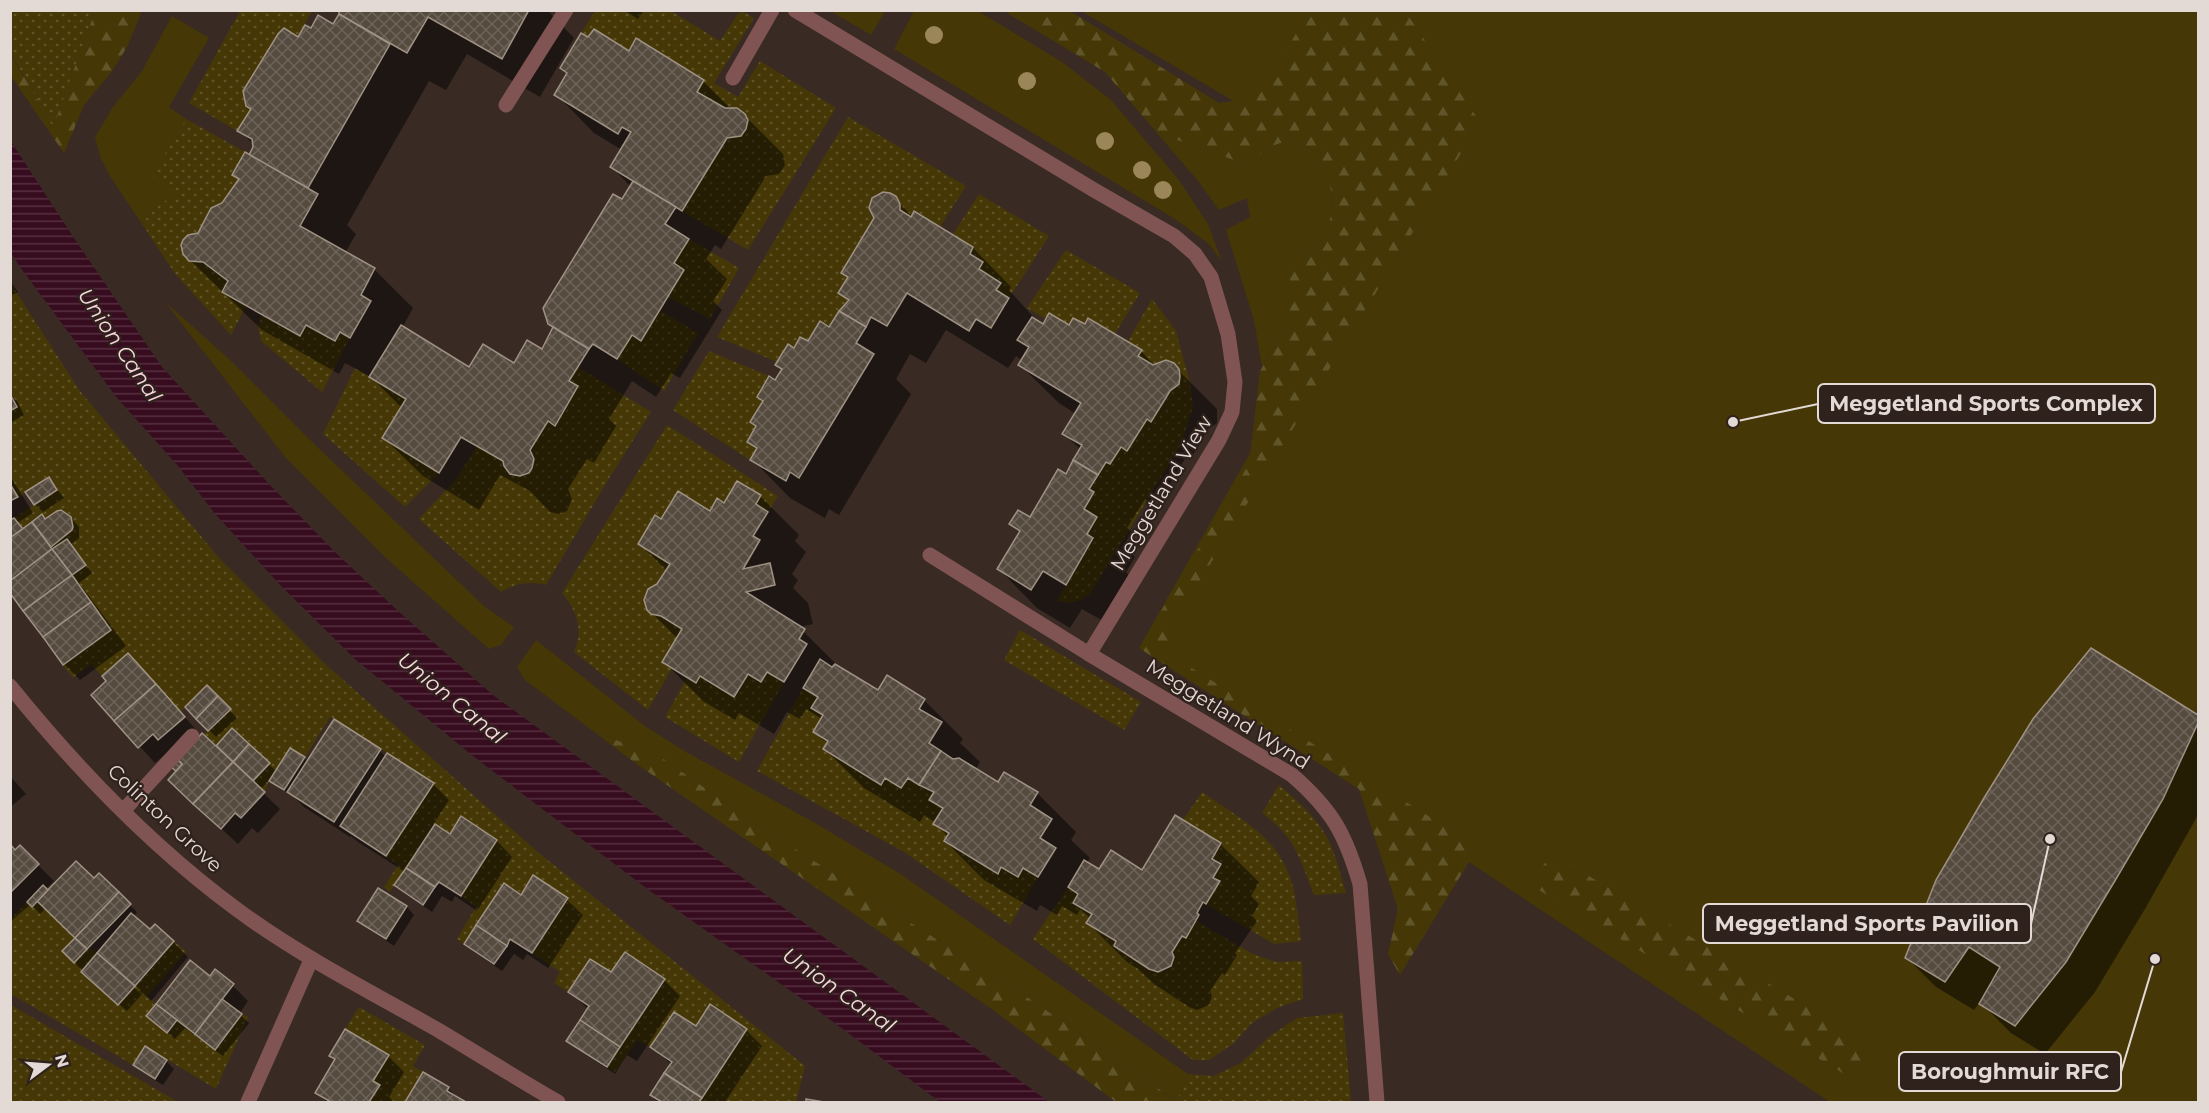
<svg xmlns="http://www.w3.org/2000/svg" width="2209" height="1113" viewBox="0 0 2209 1113" font-family="Montserrat,sans-serif">
<defs>
<pattern id="forest-firs" width="22" height="20" patternUnits="userSpaceOnUse" patternTransform="scale(1.5)"><rect width="22" height="20" fill="#453806"/><path d="M5 1l3.5 6h-7zM16 11l3.5 6h-7z" fill="#605429"/></pattern>
<pattern id="garden-dots" width="8" height="8" patternUnits="userSpaceOnUse" patternTransform="scale(1.5)"><rect width="8" height="8" fill="#453806"/><path d="M2 2h.1M6 6h.1" fill="none" stroke="#605429" stroke-width="1.8" stroke-linecap="round"/></pattern>
<pattern id="water-rules" width="6" height="5" patternUnits="userSpaceOnUse" patternTransform="scale(1.5)"><rect width="6" height="5" fill="#380c1f"/><path d="M0 2.5h6" fill="none" stroke="#552f3f"/></pattern>
<pattern id="building-cross-hatch" width="8" height="8" patternUnits="userSpaceOnUse" patternTransform="scale(1.5)"><rect width="8" height="8" fill="#564b3f"/><path d="M0 0l8 8M0 8l8-8" fill="none" stroke="#6e645a"/></pattern>
</defs>
<rect width="100%" height="100%" fill="#392a24"/>
<g fill="#453806">
<polygon points="830,11 885,10 885,11 871,35"/>
<polygon points="914,11 978,11 1062,62 1111,100 1179,180 1208,224 1222,262 1209,244 1175,219 894,49"/>
<polygon points="1081,11 2198,11 2198,1102 1830,1102 1359,789 1139,648 1396,197"/>
<polygon points="172,16 209,38 169,107 186,119 153,175 177,194 156,207 142,224 110,176 101,159 95,137 113,107 142,71"/>
<path d="M1157,133L1251,166C1255,161 1258,155 1263,151C1266,148 1271,147 1275,145C1329,123 1351,221 1312,249C1307,253 1297,254 1290,256V320L1262,367L1254,320L1226,230L1250,217L1247,198L1219,210L1199,182Z"/>
<polygon points="165,302 229,359 308,438 485,607 514,627 501,645 489,649 386,558 286,458"/>
<polygon points="536,640 645,726 686,752 815,823 899,873 1188,1074 1177,1101 1027,997 756,824 662,758 593,731 525,680 517,667"/>
</g>
<g fill="url(#forest-firs)">
<polygon points="95,11 142,11 127,47 112,71 84,105 64,153 11,76 10,53 53,126"/>
<path d="M1004,11H1070L1219,103L1256,98L1310,11H1405L1480,122L1167,635L1174,657L1478,847L1400,975L1388,954L1398,909L1359,789L1139,648L1249,464L1260,371L1290,320V256C1297,254 1307,253 1312,249C1351,221 1329,123 1275,145C1271,147 1266,148 1263,151C1258,155 1255,162 1251,166L1157,133L1105,72Z"/>
<polygon points="593,731 662,758 756,824 1027,997 1178,1102 1116,1102 993,1010 638,765"/>
<polygon points="1552,854 1853,1034 1867,1069 1846,1075 1529,884"/>
</g>
<g fill="url(#garden-dots)">
<path d="M632,10L671,11L720,41L740,11H742L754,18L714,83L738,97L760,61L836,108L748,250L682,211L727,138L741,136C751,126 749,115 737,108H725L697,92L704,79L637,39L629,51L594,29L588,37L581,33L595,11H627L630,13Z"/>
<polygon points="10,11 95,11 53,127 11,53"/>
<polygon points="240,11 312,11 298,37 284,28 278,34 243,91 246,106 251,109 237,131 189,103"/>
<path d="M848,117L966,186L940,227L915,211L911,217L900,210C901,195 888,188 875,195L869,208L874,218L841,272L848,277L838,293L849,300L829,327L819,321L808,341L800,337L794,348L788,345L777,362L717,337Z"/>
<polygon points="186,119 245,152 232,174 239,179 222,203 211,208 198,233 188,235 181,245 185,258 193,262 203,262 228,281 222,292 246,306 231,335 176,275 142,224 156,207 176,194 152,175"/>
<polygon points="979,194 1049,236 1009,298 996,290 1000,282 979,269 983,262 970,252 973,247 953,234"/>
<polygon points="689,239 739,268 710,319 668,297 684,270 674,263"/>
<polygon points="1066,250 1140,293 1115,334 1089,318 1085,324 1073,318 1069,325 1050,313 1046,319 1027,308"/>
<path d="M11,284L80,391L220,559L323,662L540,854L805,1066L796,1102H699L747,1029L711,1005L696,1026L674,1012L650,1047L637,1040L615,1072L607,1067L665,979L625,952L611,972L590,959L568,992L554,983L560,972L532,953L568,898L534,875L521,895L503,883L464,944L457,939L476,907L461,896L497,840L461,817L450,834L434,824L390,892L384,887L398,865L386,856L434,783L334,719L330,717L305,757L290,749L269,781L265,792L253,781L270,763L232,728L216,746L203,735L230,709L208,685L180,712L128,653L102,676L91,664L73,678L63,665L111,630L72,575L85,565L51,547L73,527C73,517 67,510 57,511L45,519L42,515L23,529L14,518L57,490L49,477L18,497L11,484V411L17,407L11,394Z"/>
<path d="M1152,299L1176,331L1190,383L1193,407L1181,444L1092,591C1082,603 1070,604 1057,601L1093,538L1087,534L1097,517L1084,509L1094,493L1089,489L1106,462L1110,464L1121,447L1128,451L1147,419L1151,422C1157,413 1162,400 1169,392C1172,388 1177,388 1179,382C1184,369 1173,360 1161,361L1153,365L1138,356L1141,350L1128,341Z"/>
<polygon points="659,310 698,333 664,391 617,359 632,335 641,340"/>
<polygon points="262,315 300,336 306,325 334,341 340,332 350,338 322,392 261,341 258,325"/>
<polygon points="709,351 769,376 757,397 763,401 750,422 756,426 747,442 757,448 750,460 673,410"/>
<path d="M578,367L651,412L611,475L546,585C530,581 516,583 501,592L419,519L457,478L477,446L503,461C508,488 545,475 530,450L548,421L555,425L578,387L569,381Z"/>
<polygon points="355,368 406,399 383,436 439,473 405,507 323,434"/>
<path d="M667,425L778,496L768,512L756,504L761,495L737,481L724,503L717,498L710,511L678,492L661,519L655,515L638,544L670,564L657,584L652,586L645,595C643,614 651,611 665,618C670,622 676,626 682,629L662,662L672,668L648,710L574,652C584,630 577,611 562,593Z"/>
<polygon points="1020,630 1141,702 1124,730 1004,660"/>
<polygon points="767,672 784,682 739,762 665,717 687,678 696,682 700,676 734,697 748,674 760,682"/>
<polygon points="803,688 818,697 811,708 823,715 813,732 828,741 824,750 880,785 885,778 901,788 908,778 934,792 929,800 943,808 933,824 949,833 944,842 997,874 1001,867 1017,877 1023,868 1038,877 1010,925 904,852 757,771"/>
<path d="M1279,785C1300,803 1322,822 1332,848C1338,863 1341,878 1346,893L1314,895C1299,857 1296,838 1262,813Z"/>
<path d="M1202,792C1242,820 1282,838 1294,891C1297,907 1299,925 1301,941L1274,944L1206,904L1219,881L1213,878L1221,864L1212,859L1221,843L1183,820Z"/>
<path d="M1068,887L1078,894L1073,903L1092,914L1087,923L1116,941L1114,946C1126,954 1155,979 1168,969C1174,964 1174,958 1172,952L1196,921L1253,954L1276,962L1302,961L1303,999L1277,1008L1252,1023L1234,1043L1209,1060H1193L1033,939Z"/>
<polygon points="37,901 75,938 62,951 74,962 89,947 97,953 81,972 118,1004 174,941 186,952 147,996 156,1004 146,1017 167,1033 177,1020 215,1050 242,1014 248,1017 216,1089 145,1046 133,1065 11,994 10,919 27,902 32,907"/>
<polygon points="11,1005 178,1102 11,1102"/>
<polygon points="359,1007 425,1045 413,1066 423,1072 405,1102 369,1102 379,1085 373,1081 389,1055 345,1029"/>
<polygon points="1343,1013 1351,1102 1179,1102 1177,1101 1188,1074 1213,1076 1241,1063 1270,1036 1297,1018"/>
</g>
<polygon fill="url(#water-rules)" points="10,140 74,238 162,367 269,484 336,553 397,610 493,695 1049,1102 940,1102 816,1009 646,888 473,756 355,659 280,585 216,515 178,466 117,398 20,267 11,253"/>
<g fill="#0007" fill-rule="evenodd">
<polygon points="340,10 547,10 574,38 540,97 467,54 446,90 429,81 347,225 356,234 345,253 375,270 413,308 402,328 470,369 514,365 543,351 631,187 612,167 622,150 594,133 556,94 629,53 703,81 731,109 744,115 783,154 785,165 779,174 766,176 721,249 715,245 706,259 727,279 713,301 722,310 680,378 671,373 656,397 632,381 609,419 616,426 594,463 587,459 568,489 572,499 567,511 559,514 550,512 530,491 500,475 479,510 423,476 384,438 402,408 371,377 345,363 339,374 262,330 190,260 199,235 240,180 234,174 250,157 255,146 239,130 299,39 311,30 334,26 341,14"/>
<polygon points="624,10 644,10 638,19"/>
<polygon points="890,194 913,217 915,213 973,248 1011,287 1009,290 1039,323 1043,326 1069,327 1141,351 1155,366 1173,365 1217,409 1217,423 1208,429 1190,460 1186,457 1167,489 1160,485 1149,502 1145,499 1127,528 1132,532 1123,546 1135,557 1126,572 1131,578 1105,622 1082,609 1070,628 1037,608 999,569 1020,533 1011,524 1030,519 1066,476 1081,450 1064,434 1076,414 1059,403 1020,365 1023,361 1016,356 1008,368 946,330 926,363 910,354 896,379 911,394 839,515 829,509 825,518 790,498 752,459 757,450 748,442 757,427 752,422 764,402 759,397 775,382 783,370 777,365 795,350 830,329 849,302 840,293 849,278 843,272"/>
<polygon points="10,281 18,292 10,296"/>
<polygon points="10,395 17,401 24,415 10,423"/>
<polygon points="10,476 33,513 17,523 24,530 42,516 46,521 68,515 79,527 79,538 70,545 92,573 79,583 126,646 80,680 64,664 10,591"/>
<polygon points="49,479 64,498 43,512 35,504"/>
<polygon points="738,483 760,496 799,535 795,541 806,552 792,574 798,580 793,588 808,603 813,624 799,627 842,670 878,692 887,677 924,700 963,739 960,743 980,762 975,770 998,784 1037,793 1076,832 1071,840 1090,858 1086,864 1099,872 1142,872 1220,844 1259,882 1251,896 1259,904 1252,916 1257,921 1235,953 1237,955 1225,975 1222,973 1210,991 1212,996 1209,1005 1197,1010 1189,1007 1154,984 1138,969 1127,962 1088,923 1091,919 1080,909 1077,915 1062,906 1057,915 1040,905 1037,911 984,880 945,841 948,837 936,823 924,815 920,822 864,788 825,749 828,745 815,732 822,719 806,709 800,719 787,712 774,734 739,713 735,720 703,701 664,662 678,639 652,613 658,585 667,571 640,544 662,521 711,513 725,505"/>
<polygon points="2091,650 2198,716 2198,815 2145,909 2095,992 2045,1054 2011,1033 1980,1002 1974,1010 1936,987 1906,957"/>
<polygon points="144,671 199,733 175,755 170,750 155,763 93,695 108,682"/>
<polygon points="207,687 237,718 216,737 187,707"/>
<polygon points="232,730 277,772 304,758 308,762 380,751 386,757 433,784 449,800 433,825 450,836 461,818 497,841 512,857 477,911 455,896 452,902 442,896 432,912 404,893 396,885 405,872 358,842 351,836 350,837 304,807 292,795 279,788 270,779 260,790 280,809 258,833 252,828 238,844 185,795 224,752"/>
<polygon points="10,776 26,794 10,807"/>
<path d="M10,847L15,851L20,847L54,881L45,890L48,892L94,880L99,875L137,912L133,917L150,931L173,942L188,957L151,1001L143,993L127,1011L90,979L64,951L77,938L46,908L40,914L31,904L10,922ZM113,965L141,990L139,992L113,969Z"/>
<polygon points="534,877 567,900 583,915 548,968 527,954 523,960 514,954 502,971 473,951 465,943 521,897"/>
<polygon points="379,890 407,907 414,915 394,946 367,928 359,920"/>
<polygon points="612,974 664,980 680,996 637,1061 627,1055 615,1074 576,1048 568,1040 589,1010 570,992"/>
<polygon points="210,978 233,986 248,1001 239,1014 249,1023 223,1056 185,1028 175,1039 148,1016"/>
<polygon points="696,1028 746,1030 762,1046 725,1102 660,1102 652,1095 672,1065 652,1047"/>
<polygon points="331,1056 388,1056 404,1072 389,1097 394,1102 327,1102 317,1093 336,1061"/>
<polygon points="166,1061 174,1069 163,1085 142,1072 135,1064"/>
<polygon points="424,1074 448,1088 463,1102 407,1102"/>
</g>
<g fill="url(#building-cross-hatch)" stroke="#9f9285" stroke-width="1.5">
<polygon points="339,10 529,10 502,59 428,17 407,53 339,14"/>
<polygon points="339,14 390,44 308,188 249,155 253,147 252,139 237,131 251,109 246,106 243,91 278,34 284,28 298,37 305,25 311,28 318,15 333,24"/>
<polygon points="594,29 629,51 636,38 704,80 697,92 725,108 737,108 745,114 748,120 746,129 741,136 727,138 682,211 610,167 631,132 622,127 618,134 554,95 567,73 560,68 581,33 588,37"/>
<polygon points="245,152 318,194 300,226 375,268 361,295 371,301 350,338 340,332 335,341 306,325 300,336 222,292 228,281 203,262 189,261 183,254 181,245 183,240 188,235 198,233 211,208 222,203 239,179 232,175"/>
<polygon points="633,181 676,207 665,224 689,239 674,263 684,270 641,341 632,335 617,359 593,344 589,349 548,324 543,308 613,194 622,199"/>
<polygon points="883,192 890,193 896,196 900,204 900,210 911,217 914,211 973,247 970,254 983,262 979,269 1001,283 996,290 1009,298 991,328 976,319 969,331 907,293 887,326 871,317 866,327 839,311 849,300 838,293 848,277 841,273 874,218 869,208 872,198"/>
<polygon points="839,311 866,327 856,343 874,354 799,478 790,472 786,481 750,460 757,448 747,442 756,426 750,422 763,401 757,397 769,376 775,380 782,369 775,365 788,344 794,348 800,337 808,341 820,321 829,327"/>
<polygon points="1049,313 1069,325 1073,318 1085,324 1088,318 1142,350 1138,356 1153,365 1166,360 1174,363 1179,369 1180,376 1179,384 1170,391 1151,422 1147,419 1127,451 1121,447 1110,464 1106,462 1098,475 1073,460 1082,445 1062,434 1081,403 1018,365 1029,347 1017,340 1032,317 1043,324"/>
<polygon points="401,325 469,367 483,344 514,363 527,340 542,349 553,327 589,349 569,381 578,386 555,426 548,421 530,450 534,459 532,468 529,473 520,476 510,474 504,466 503,461 461,437 439,473 382,438 406,399 369,377"/>
<polygon points="10,394 17,407 10,411"/>
<polygon points="1073,460 1098,475 1089,489 1094,492 1084,509 1097,517 1087,534 1093,538 1066,585 1043,571 1031,590 997,569 1020,531 1009,524 1018,510 1030,517 1058,469 1066,474"/>
<polygon points="49,477 57,490 34,505 25,492"/>
<polygon points="737,481 761,495 756,504 768,512 753,536 760,540 743,569 770,563 775,585 746,592 805,629 799,639 807,644 784,682 767,672 761,682 748,674 734,697 700,676 696,683 662,662 682,629 661,616 651,614 647,610 644,600 648,589 657,584 670,564 638,544 655,515 661,519 678,491 710,511 717,498 724,503"/>
<polygon points="10,484 18,497 10,501"/>
<polygon points="61,510 71,517 73,527 72,530 51,547 32,522 42,514 45,519 57,511"/>
<polygon points="14,518 23,529 10,538 10,520"/>
<polygon points="32,522 52,549 10,581 10,538"/>
<polygon points="67,539 86,565 72,575 52,549"/>
<polygon points="52,549 72,575 23,611 10,593 10,581"/>
<polygon points="72,575 91,602 43,637 23,611"/>
<polygon points="91,602 111,630 63,665 43,637"/>
<polygon points="2091,648 2198,715 2198,723 2163,799 2116,879 2066,962 2015,1026 1979,1004 2000,967 1969,947 1945,982 1905,958 1936,880 1984,798 2033,719"/>
<polygon points="128,653 156,684 114,721 91,695 106,681 102,676"/>
<polygon points="820,659 832,667 835,664 878,690 887,675 925,699 919,709 942,722 929,743 941,751 919,785 908,778 901,788 885,778 881,785 823,749 828,741 813,732 823,715 811,708 818,697 803,688"/>
<polygon points="156,684 185,717 158,740 153,734 138,748 114,721"/>
<polygon points="207,685 218,696 196,719 185,707"/>
<polygon points="218,696 231,709 208,731 196,719"/>
<polygon points="334,719 381,749 334,822 287,792"/>
<polygon points="232,728 249,744 233,762 216,746"/>
<polygon points="202,733 233,762 193,804 168,780 182,764 178,760"/>
<polygon points="249,744 270,763 253,781 233,762"/>
<polygon points="290,748 305,757 284,790 269,781"/>
<polygon points="941,751 953,759 959,758 998,782 1004,772 1038,792 1030,805 1052,819 1040,838 1056,848 1038,877 1023,868 1018,877 1001,867 998,874 944,841 949,833 933,824 943,808 929,800 934,792 919,785"/>
<polygon points="387,753 434,783 386,856 340,826"/>
<polygon points="178,760 182,764 176,771 171,767"/>
<polygon points="233,762 265,792 241,818 235,813 221,829 193,804"/>
<polygon points="1175,815 1221,843 1212,859 1221,864 1213,878 1220,881 1206,904 1203,902 1197,913 1199,915 1186,938 1182,936 1172,952 1174,957 1171,966 1158,972 1149,969 1114,946 1116,941 1086,923 1092,914 1073,903 1078,894 1068,887 1084,860 1099,869 1111,850 1142,870"/>
<polygon points="461,816 497,840 461,896 439,882 435,887 406,868 435,824 450,834"/>
<polygon points="10,844 15,850 20,845 39,864 10,893"/>
<polygon points="76,861 94,878 99,873 119,892 75,938 37,901"/>
<polygon points="406,868 435,887 423,905 394,885"/>
<polygon points="533,875 568,898 532,953 510,939 507,946 476,925 504,883 521,895"/>
<polygon points="43,885 48,890 32,907 27,902"/>
<polygon points="378,888 407,906 386,939 357,921"/>
<polygon points="119,892 131,904 87,949 75,938"/>
<polygon points="131,913 150,929 155,924 174,941 135,986 97,953"/>
<polygon points="476,925 507,946 494,964 464,944"/>
<polygon points="75,938 87,949 74,963 62,951"/>
<polygon points="625,952 665,979 620,1047 580,1020 589,1006 568,992 590,959 611,972"/>
<polygon points="97,953 135,986 118,1005 81,972"/>
<polygon points="190,960 210,976 215,969 234,984 195,1034 156,1004"/>
<polygon points="222,999 242,1014 215,1050 195,1034"/>
<polygon points="156,1004 177,1020 167,1033 146,1016"/>
<polygon points="710,1004 747,1029 702,1098 664,1073 672,1062 650,1047 674,1012 696,1026"/>
<polygon points="580,1020 620,1047 607,1067 566,1041"/>
<polygon points="345,1029 389,1055 373,1081 380,1085 369,1102 331,1102 315,1093 335,1059 329,1056"/>
<polygon points="145,1046 167,1060 155,1079 133,1065"/>
<polygon points="423,1072 449,1087 447,1091 466,1102 405,1102"/>
<polygon points="664,1073 702,1098 699,1102 662,1102 650,1095"/>
<polygon points="806,1099 824,1102 806,1102"/>
</g>
<g fill="none" stroke-linecap="round" stroke-linejoin="round">
<polyline stroke="#805452" stroke-width="15" points="123,811 192,736"/>
<g stroke="#805452" stroke-width="15">
<polyline points="795,10 1094,190 1174,236 1195,254 1211,277 1228,334 1235,382 1232,412 1219,440 1089,654 930,555"/>
<polyline points="733,78 772,10"/>
<polyline points="506,105 566,10"/>
<path d="M1089,654L1292,775C1332,810 1345,833 1360,884L1377,1102"/>
<path d="M10,686C77,769 153,848 239,911C302,957 371,992 438,1030C478,1054 518,1079 558,1102"/>
<polyline points="248,1102 311,960"/>
</g>
</g>
<g fill="#9a8658">
<circle cx="934" cy="35" r="9"/>
<circle cx="1027" cy="81" r="9"/>
<circle cx="1105" cy="141" r="9"/>
<circle cx="1142" cy="170" r="9"/>
<circle cx="1163" cy="190" r="9"/>
</g>
<g text-anchor="middle" dominant-baseline="central" stroke-width="4.5" stroke-linejoin="round" paint-order="stroke">
<g font-size="20" fill="#e3d9d5" stroke="#2f211b">
<text transform="translate(1161 493) rotate(-59)">Meggetland View</text>
<text transform="translate(1228 714) rotate(32)">Meggetland Wynd</text>
<text transform="translate(165 818) rotate(43)">Colinton Grove</text>
</g>
<g font-size="21" font-style="italic" fill="#fad7e1" stroke="#2f211b">
<text transform="translate(120 345) rotate(56)">Union Canal</text>
<text transform="translate(452 698) rotate(39)">Union Canal</text>
<text transform="translate(839 990) rotate(35)">Union Canal</text>
</g>
</g>
<path fill="none" stroke="#e3d9d5" stroke-width="2" d="M1733 422L1818 404M2050 839L2031 924M2155 959L2121 1072"/>
<g fill="#e3d9d5" stroke="#2f211b" stroke-width="2">
<circle cx="1733" cy="422" r="6"/>
<circle cx="2050" cy="839" r="6"/>
<circle cx="2155" cy="959" r="6"/>
</g>
<g fill="#2f211b" stroke="#e3d9d5" stroke-width="2">
<rect x="1818" y="384" width="337" height="39" rx="6"/>
<rect x="1703" y="904" width="328" height="39" rx="6"/>
<rect x="1899" y="1052" width="222" height="39" rx="6"/>
</g>
<g font-size="21" text-anchor="middle" font-weight="bold" fill="#e3d9d5">
<text x="1986" y="411">Meggetland Sports Complex</text>
<text x="1867" y="931">Meggetland Sports Pavilion</text>
<text x="2010" y="1079">Boroughmuir RFC</text>
</g>
<rect width="2209" height="1113" fill="none" stroke="#e3d9d5" stroke-width="24"/>
<g transform="translate(48 1065) rotate(74)" stroke="#2f211b" stroke-width="4.5" paint-order="stroke">
<path d="M0-4.5L10 22L0 15L-10 22Z" fill="#e3d9d5"/>
<text y="-9" font-size="16" font-weight="bold" text-anchor="middle" fill="#e3d9d5">N</text>
</g>
</svg>
